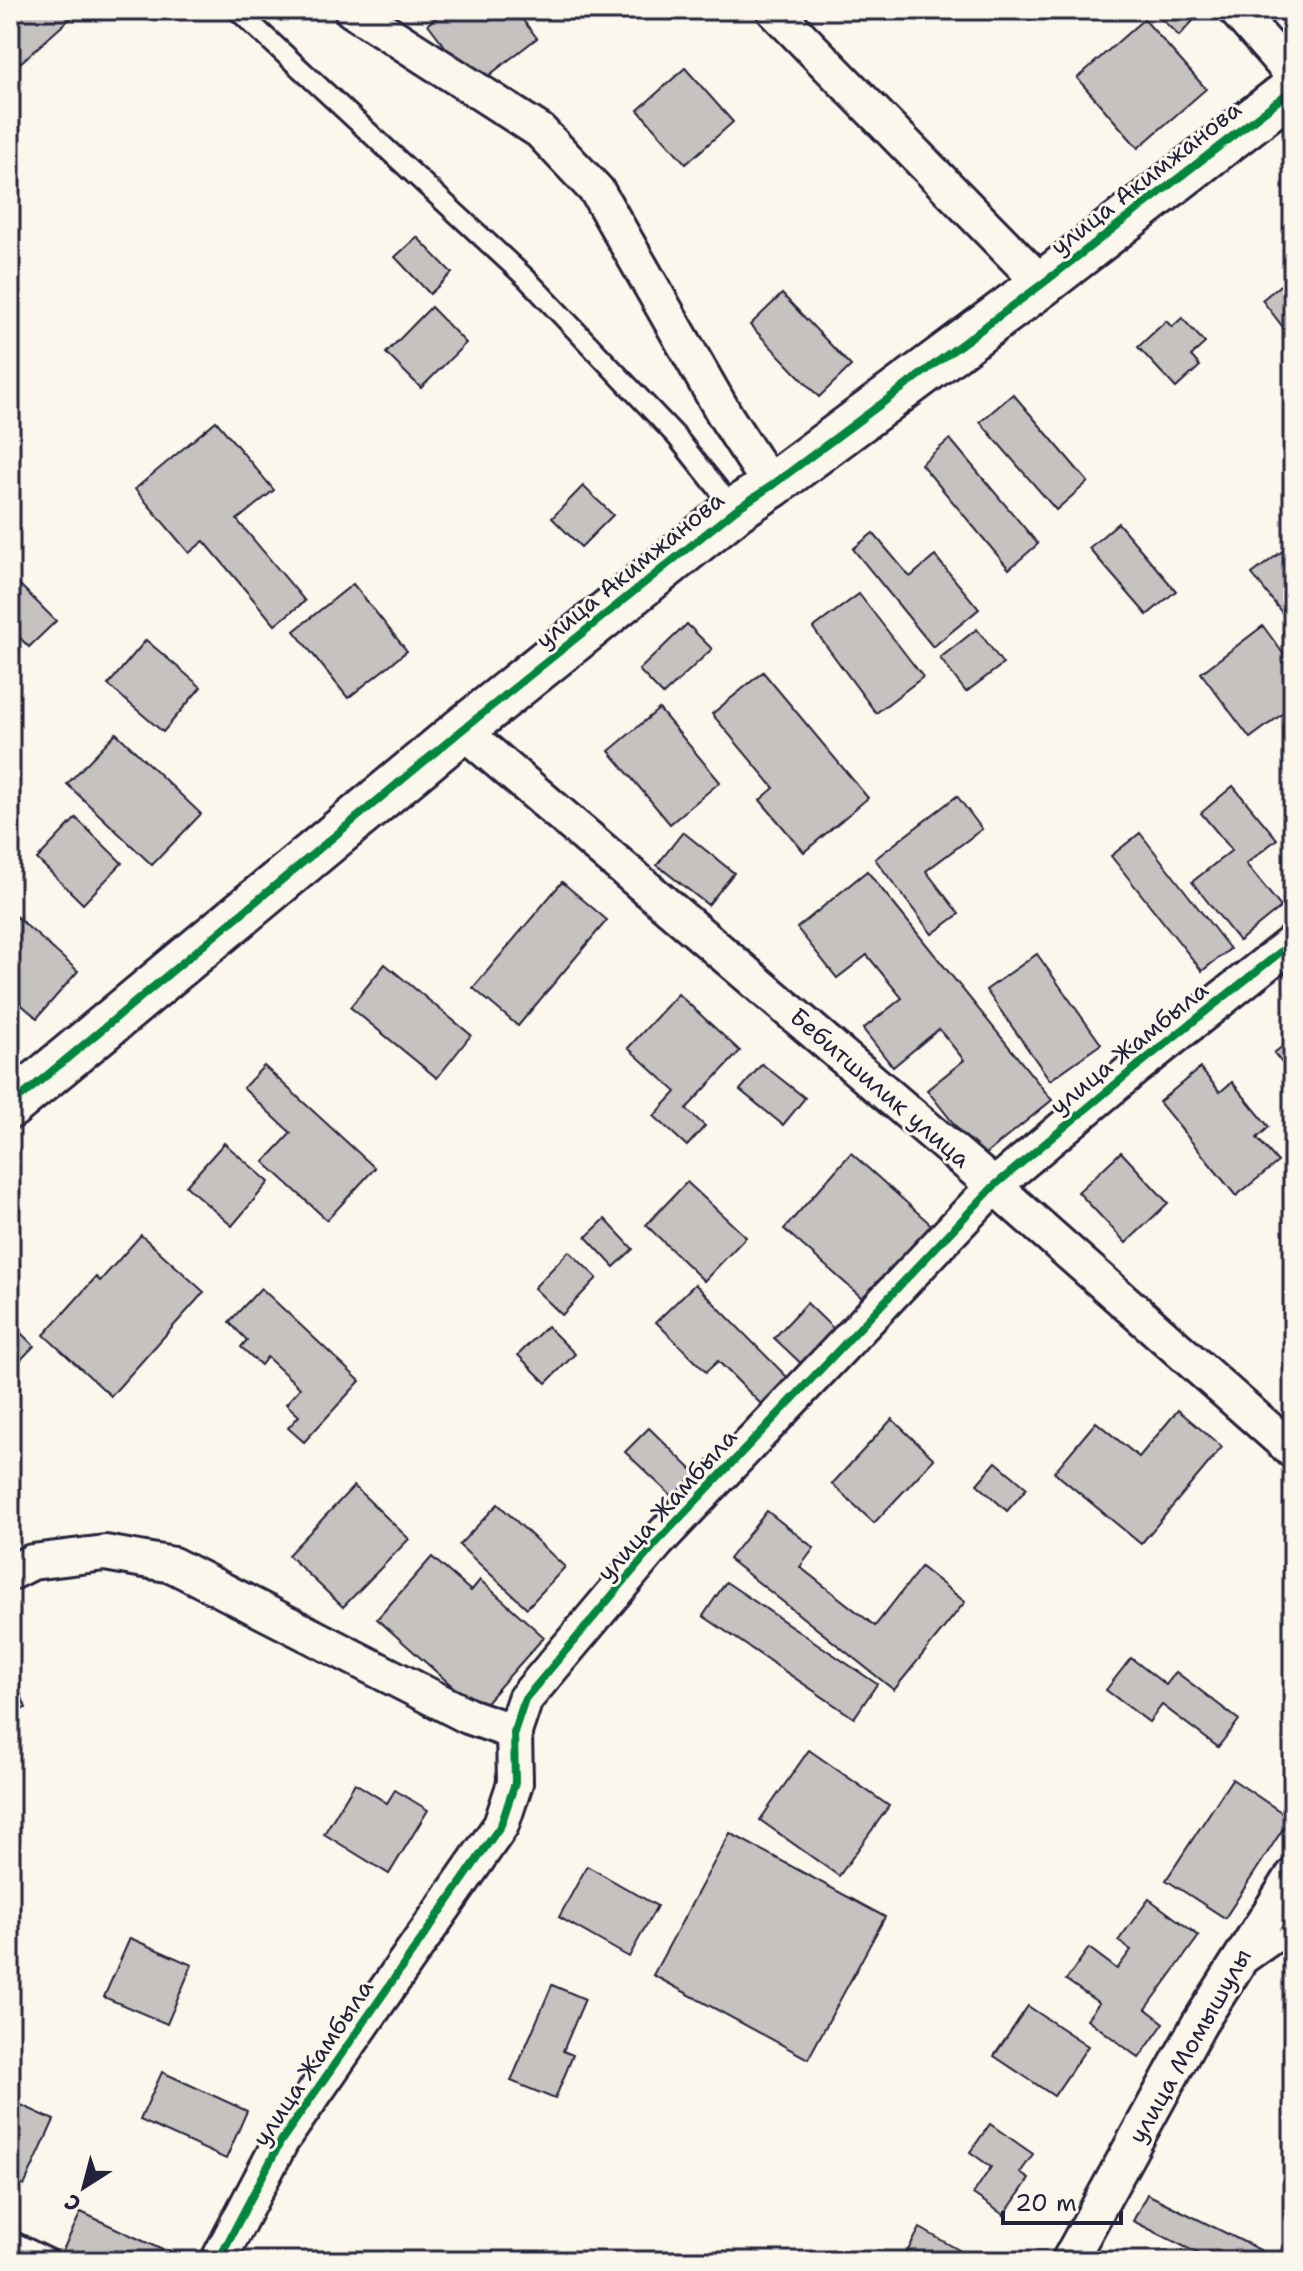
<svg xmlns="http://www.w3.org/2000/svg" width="1303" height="2271" viewBox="0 0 1303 2271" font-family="'Shantell Sans',sans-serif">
<rect width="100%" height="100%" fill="#fbf7ec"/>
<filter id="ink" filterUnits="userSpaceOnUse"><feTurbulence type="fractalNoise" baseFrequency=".0125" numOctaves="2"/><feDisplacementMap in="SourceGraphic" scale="16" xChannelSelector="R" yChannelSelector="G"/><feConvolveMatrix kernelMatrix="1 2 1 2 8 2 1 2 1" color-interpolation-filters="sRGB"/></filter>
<g filter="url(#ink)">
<g fill="#c6c2c0" stroke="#22223b" stroke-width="2">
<polygon points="10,10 80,10 10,72"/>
<polygon points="446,10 515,10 537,38 475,86 428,24"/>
<polygon points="1157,10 1203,10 1179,36 1155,13"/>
<polygon points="1144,19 1206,89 1138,148 1077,78"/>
<polygon points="685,68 733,122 686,164 638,110"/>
<polygon points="417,237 452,273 430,294 395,257"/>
<polygon points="1284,282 1293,294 1293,340 1262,300"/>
<polygon points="782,294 851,366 819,397 750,325"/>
<polygon points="431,307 466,343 421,388 386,353"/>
<polygon points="1182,318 1205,343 1191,356 1200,366 1176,388 1138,347 1166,321 1172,327"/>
<polygon points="1013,394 1088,482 1056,510 980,422"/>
<polygon points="216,421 274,490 237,520 305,601 275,625 204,541 189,553 135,489"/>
<polygon points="950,439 1038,544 1009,569 921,464"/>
<polygon points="583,486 613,515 581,547 552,518"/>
<polygon points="1118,523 1176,591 1147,615 1089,548"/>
<polygon points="873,533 910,577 935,556 979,609 933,647 853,549"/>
<polygon points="1293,543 1293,627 1252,574"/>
<polygon points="10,575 56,621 29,647 10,628"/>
<polygon points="353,584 407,651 348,698 294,631"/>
<polygon points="859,594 923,677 876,713 813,628"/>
<polygon points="687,624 712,649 663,695 639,670"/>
<polygon points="1263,626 1293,667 1293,706 1250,738 1201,673"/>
<polygon points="977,629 1003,664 966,692 940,658"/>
<polygon points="146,640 201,687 163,732 108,685"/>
<polygon points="763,672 868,798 804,852 760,800 774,788 712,714"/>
<polygon points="659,709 720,782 670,824 609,751"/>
<polygon points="116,733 201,814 152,865 67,784"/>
<polygon points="1233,786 1277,839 1246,864 1281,907 1239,941 1192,882 1232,850 1201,813"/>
<polygon points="957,796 982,829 926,871 959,914 932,934 875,859"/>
<polygon points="76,818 122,863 83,904 37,859"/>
<polygon points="683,832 734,873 708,905 657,865"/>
<polygon points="1140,833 1230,949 1202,971 1111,856"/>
<polygon points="867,871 1052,1100 981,1158 927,1090 964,1060 939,1029 893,1067 863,1029 902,998 867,955 837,978 797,928"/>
<polygon points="562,882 607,920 518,1026 473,988"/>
<polygon points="10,911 78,971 37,1018 10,995"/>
<polygon points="1037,954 1101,1044 1050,1080 986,990"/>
<polygon points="385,964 471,1035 437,1078 350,1007"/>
<polygon points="678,994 740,1051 686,1109 705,1126 687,1146 654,1116 676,1092 628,1048"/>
<polygon points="1293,1038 1293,1077 1274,1053"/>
<polygon points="762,1064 805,1098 783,1125 740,1090"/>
<polygon points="264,1066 375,1168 327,1220 264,1162 291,1133 243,1088"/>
<polygon points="1200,1068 1220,1092 1232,1082 1269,1127 1257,1138 1278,1162 1236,1196 1159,1102"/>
<polygon points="224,1143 269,1182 232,1226 186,1186"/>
<polygon points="1121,1152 1168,1203 1126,1243 1078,1192"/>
<polygon points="851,1153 936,1229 869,1304 784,1229"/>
<polygon points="687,1182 746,1237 704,1281 646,1225"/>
<polygon points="605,1219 633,1249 614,1267 586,1237"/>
<polygon points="141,1235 204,1292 111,1396 44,1335 96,1277 100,1281"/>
<polygon points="569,1251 597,1278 562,1315 534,1288"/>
<polygon points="695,1284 787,1377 761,1404 718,1361 706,1372 656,1322"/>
<polygon points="261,1288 360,1381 304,1442 288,1428 299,1416 286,1404 300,1388 267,1357 261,1365 241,1347 247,1340 229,1322"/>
<polygon points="807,1303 839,1334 807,1369 774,1338"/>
<polygon points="10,1322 34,1346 10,1371"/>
<polygon points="547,1326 575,1354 546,1383 518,1355"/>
<polygon points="1178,1410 1222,1447 1141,1544 1054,1472 1096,1422 1139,1457"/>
<polygon points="892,1419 934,1459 874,1523 832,1484"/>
<polygon points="649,1428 700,1478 677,1501 625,1452"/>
<polygon points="996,1462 1027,1488 1007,1511 977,1484"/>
<polygon points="354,1486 409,1539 343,1607 288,1555"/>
<polygon points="498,1504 565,1567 527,1608 459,1545"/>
<polygon points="767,1511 814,1548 800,1567 875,1626 921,1567 965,1602 894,1690 729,1559"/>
<polygon points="432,1557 471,1591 480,1580 544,1637 479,1710 377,1619"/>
<polygon points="726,1582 877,1684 854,1718 703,1616"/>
<polygon points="1131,1658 1166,1685 1176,1672 1239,1720 1218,1747 1162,1705 1149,1722 1106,1690"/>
<polygon points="10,1666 26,1708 10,1714"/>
<polygon points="809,1750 889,1806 839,1876 760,1820"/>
<polygon points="1232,1779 1290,1818 1225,1918 1166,1880"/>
<polygon points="355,1783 387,1803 395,1790 428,1810 389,1874 324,1834"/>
<polygon points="730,1833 885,1917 808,2059 653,1975"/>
<polygon points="587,1866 657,1906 629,1957 559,1917"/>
<polygon points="1149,1899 1199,1936 1146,2009 1164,2023 1139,2058 1087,2019 1099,2003 1066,1980 1089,1948 1117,1969 1131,1950 1118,1941"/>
<polygon points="130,1938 192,1965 167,2024 104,1997"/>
<polygon points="552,1985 585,1999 563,2051 573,2055 555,2099 511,2081"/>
<polygon points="1028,2006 1088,2046 1054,2096 994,2056"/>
<polygon points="162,2072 247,2111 226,2159 140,2120"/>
<polygon points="10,2100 54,2120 24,2186 10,2180"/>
<polygon points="990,2124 1033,2154 1020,2173 1029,2179 1004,2215 973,2194 991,2167 970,2152"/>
<polygon points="1147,2194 1260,2250 1254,2261 1213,2261 1133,2221"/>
<polygon points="81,2212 186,2261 82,2261 62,2252"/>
<polygon points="920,2228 973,2258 971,2261 902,2261"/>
</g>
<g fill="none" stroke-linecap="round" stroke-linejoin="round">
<g stroke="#22223b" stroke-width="24">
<g id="lane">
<polyline points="237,10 527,279 676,436 735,510"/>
<polyline points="1246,1964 1293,1931"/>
<polyline points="10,2240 53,2261"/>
</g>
</g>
<g stroke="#22223b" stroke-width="40">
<g id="street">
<polyline points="352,10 540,131 597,191 726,417 771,486"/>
<polyline points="774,10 1042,284"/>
<polyline points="1236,10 1293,75"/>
<polyline points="462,730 994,1186 1293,1451"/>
<polyline points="10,1573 32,1562 105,1553 173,1565 468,1716 514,1732"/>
<polyline points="218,2261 281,2141 501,1825 515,1783 514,1732 525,1699 657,1542 994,1186 1136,1067 1293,942"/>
<polyline points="1069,2261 1199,2024 1293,1876"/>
</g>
</g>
<g stroke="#22223b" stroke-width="50">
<polyline id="secondary" points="10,1106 462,730 735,510 771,486 1042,284 1293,89"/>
</g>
<use href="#lane" stroke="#fbf7ec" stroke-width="18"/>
<use href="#street" stroke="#fbf7ec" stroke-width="34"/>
<use href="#secondary" stroke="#fbf7ec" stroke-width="44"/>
<g stroke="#fbf7ec" stroke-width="13">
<g id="cycleway">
<polyline points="10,1106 462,730 735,510 771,486 1042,284 1293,89"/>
<polyline points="218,2261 281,2141 501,1825 515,1783 514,1732 525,1699 657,1542 994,1186 1136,1067 1293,942"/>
</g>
</g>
<use href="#cycleway" stroke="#00873e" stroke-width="8"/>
</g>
</g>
<g text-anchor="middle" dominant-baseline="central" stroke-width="6" stroke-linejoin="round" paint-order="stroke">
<g font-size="24" fill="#22223b" stroke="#fbf7ec">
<text transform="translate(1146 178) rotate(-38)">улица Акимжанова</text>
<text transform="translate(630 570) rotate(-39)">улица Акимжанова</text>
<text transform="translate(1129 1048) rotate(-39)">улица Жамбыла</text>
<text transform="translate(880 1088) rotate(41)">Бебитшилик улица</text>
<text transform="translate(667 1505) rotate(-48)">улица Жамбыла</text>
<text transform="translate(1190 2046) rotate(-60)">улица Момышулы</text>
<text transform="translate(313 2063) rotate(-56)">улица Жамбыла</text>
</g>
</g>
<rect width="1303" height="2271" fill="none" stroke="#fbf7ec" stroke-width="40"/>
<rect x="20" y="20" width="1263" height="2231" fill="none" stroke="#22223b" stroke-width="3" filter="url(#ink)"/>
<g transform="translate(84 2187) rotate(216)" stroke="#fbf7ec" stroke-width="6" paint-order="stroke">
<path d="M0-6L14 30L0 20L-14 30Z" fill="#22223b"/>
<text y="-12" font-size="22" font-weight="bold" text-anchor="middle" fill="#22223b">С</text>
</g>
<path d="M1003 2211v12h118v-12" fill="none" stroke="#22223b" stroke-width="4"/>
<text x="1015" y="2211" font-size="24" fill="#22223b" stroke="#fbf7ec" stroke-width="6" paint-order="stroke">20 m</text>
</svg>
